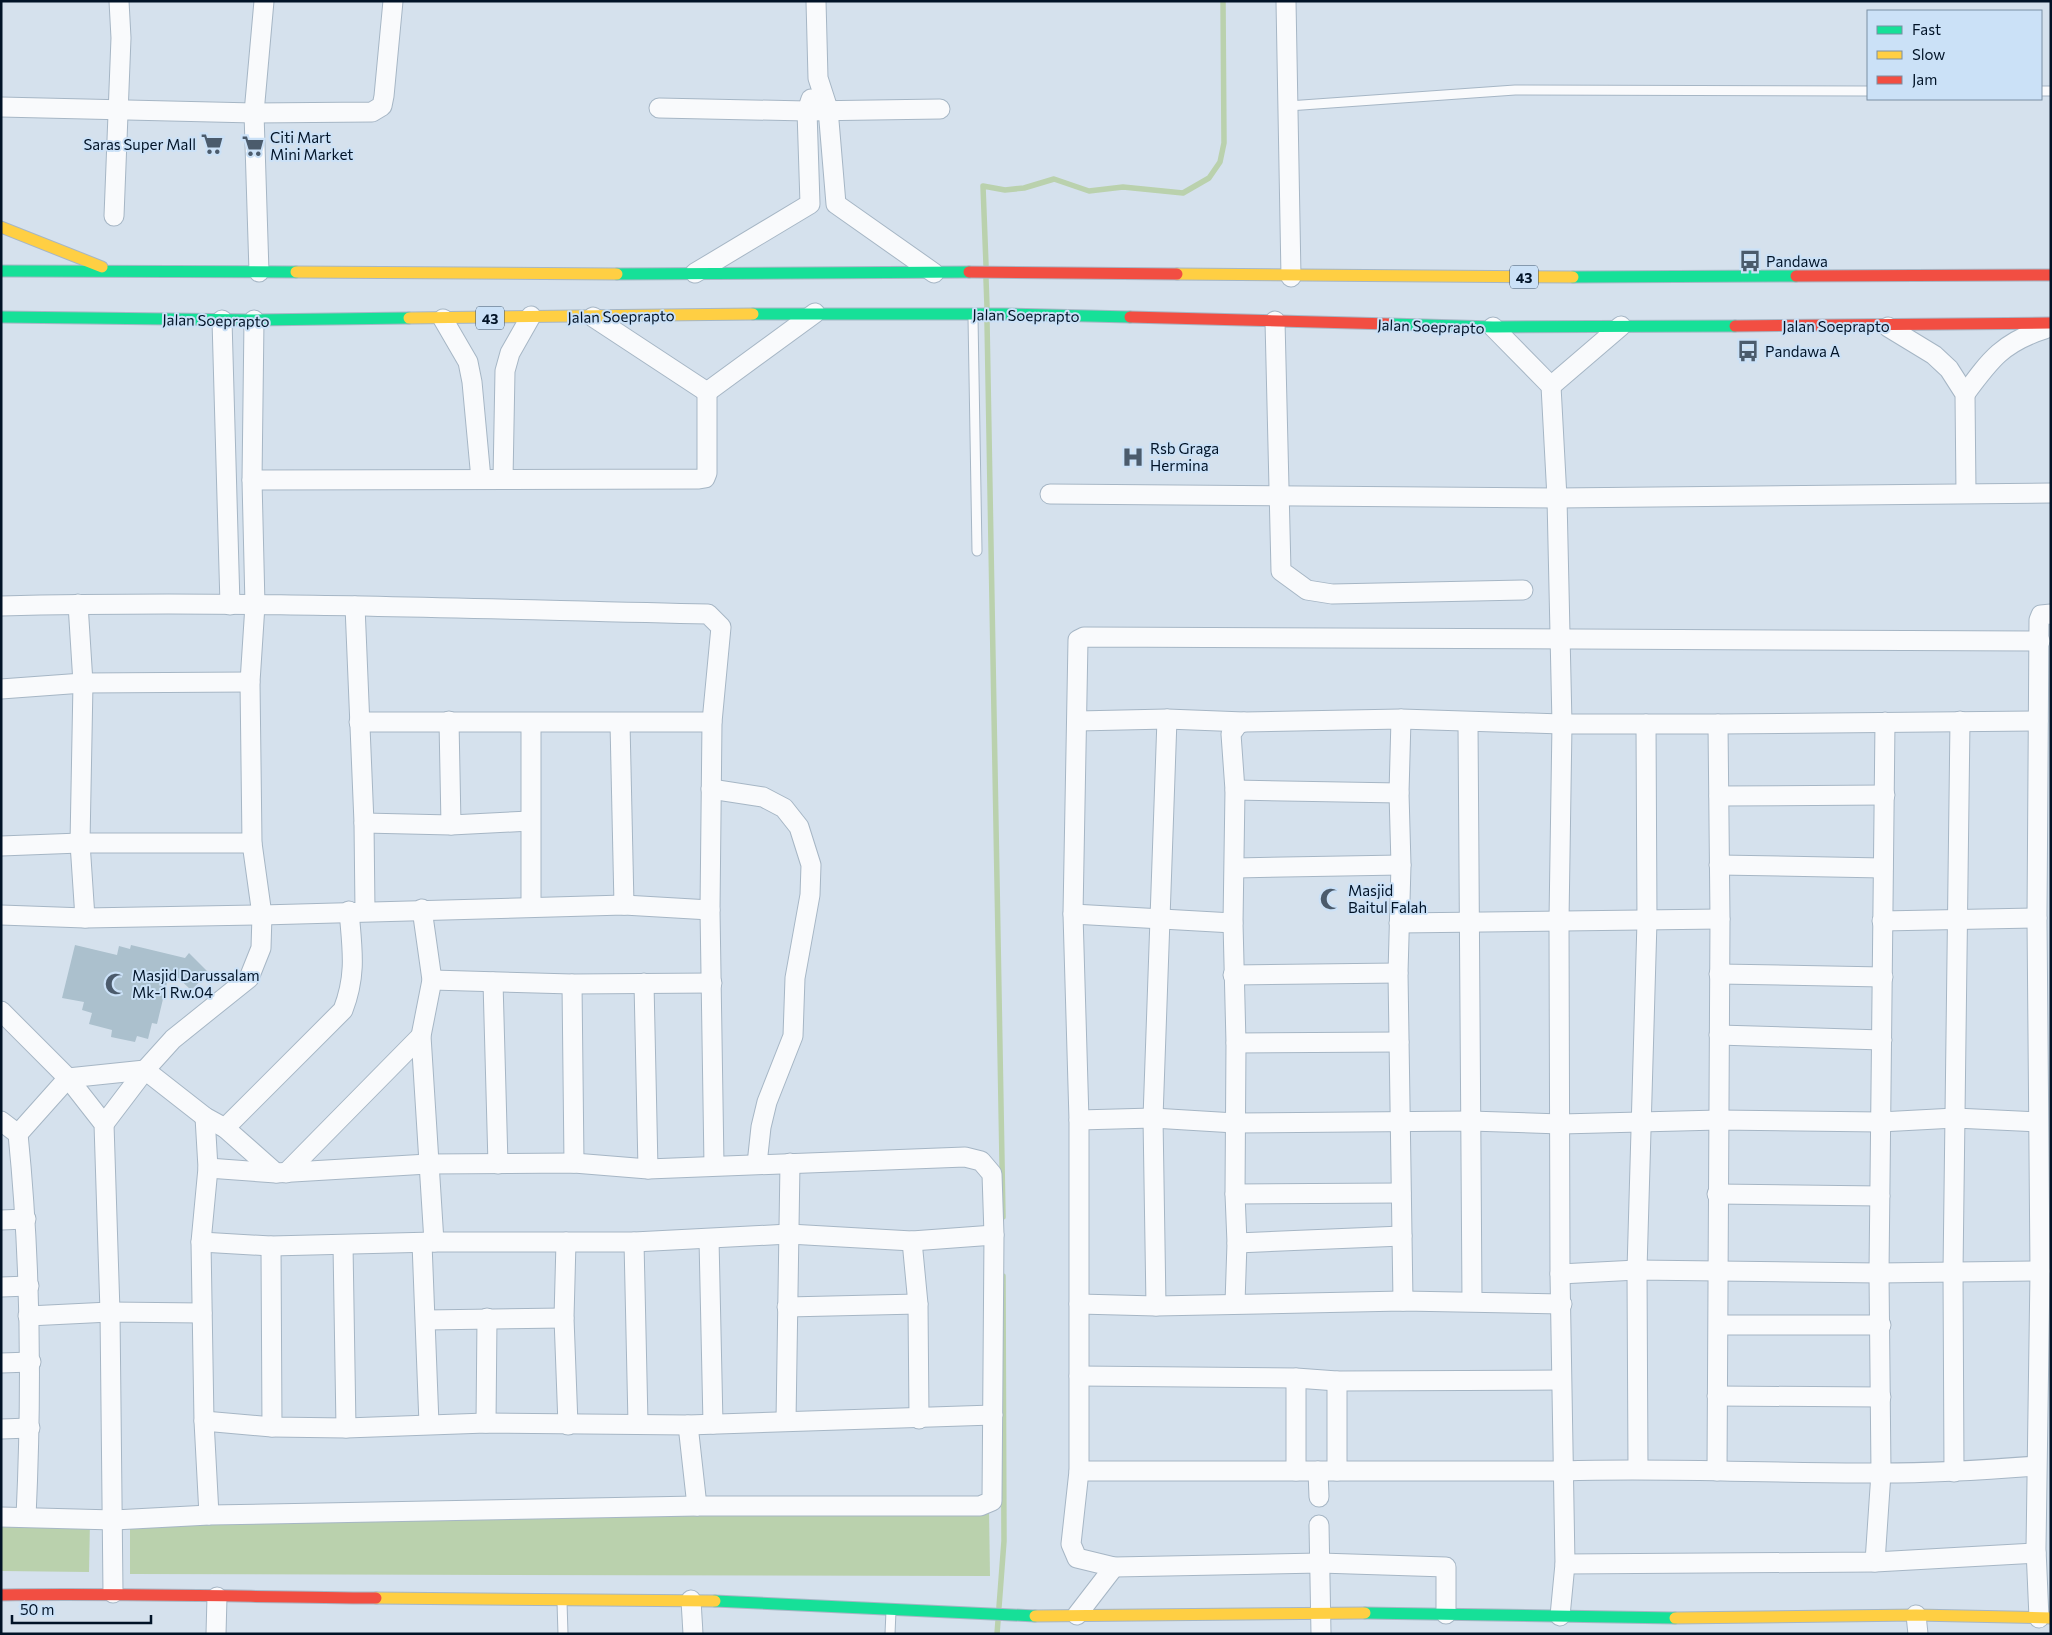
<svg xmlns="http://www.w3.org/2000/svg" width="2052" height="1635" viewBox="0 0 2052 1635" font-family="Commissioner,sans-serif">
<rect width="100%" height="100%" fill="#d5e1ed"/>
<g fill="#bad1ad">
<polygon points="989,1509 990,1576 130,1574 130,1522"/>
<polygon points="90,1520 89,1572 1,1571 1,1521"/>
</g>
<g fill="none" stroke-linecap="round" stroke-linejoin="round">
<g stroke="#bad1ad" stroke-width="5.5">
<polyline points="986,265 983,186 1005,190 1024,188 1054,179 1089,191 1123,187 1183,193 1209,178 1220,162 1224,143 1223,1"/>
<polyline points="986,279 987,307"/>
<polyline points="987,321 1003,1217"/>
<polyline points="999,1607 1004,1541 1003,1276"/>
<polyline points="997,1634 998,1621"/>
</g>
</g>
<polygon fill="#abc0cd" points="75,945 117,955 119,946 130,949 131,945 185,958 189,953 209,973 191,990 170,970 157,1024 152,1023 148,1039 137,1036 135,1042 111,1037 112,1030 89,1024 92,1013 82,1010 84,1002 62,998"/>
<g fill="none" stroke-linecap="round" stroke-linejoin="round">
<g stroke="#a6b6c5" stroke-width="11">
<g id="lane">
<polyline points="2041,91 2051,91"/>
<polyline points="1288,106 1515,90 1868,91"/>
<polyline points="973,317 977,551"/>
<polyline points="562,1602 563,1634"/>
<polyline points="890,1634 891,1611"/>
</g>
</g>
<g stroke="#a6b6c5" stroke-width="21">
<g id="street">
<polyline points="816,1 818,78 828,109 836,204 934,273"/>
<polyline points="1286,1 1291,277"/>
<polyline points="1,107 254,113 372,112 382,106 384,96 393,1"/>
<polyline points="659,108 807,111 940,109"/>
<polyline points="114,216 121,38 119,1"/>
<polyline points="259,272 254,113 264,1"/>
<polyline points="695,273 810,204 807,111 811,99"/>
<polyline points="593,317 707,392"/>
<polyline points="443,319 468,362 472,382 481,479"/>
<polyline points="222,320 230,605"/>
<polyline points="1275,321 1281,571 1307,590 1332,594 1523,590"/>
<polyline points="1493,327 1551,386 1557,498 1562,724 1559,920 1560,1274 1565,1564 1560,1616"/>
<polyline points="1888,327 1934,355 1949,369 1965,394 1966,493"/>
<polyline points="1551,386 1621,326"/>
<polyline points="707,392 815,313"/>
<path d="M1965,394C1990,360 2003,342 2045,329"/>
<polyline points="503,479 505,371 510,353 531,316"/>
<polyline points="252,480 699,479 705,478 707,473 707,392"/>
<polyline points="1050,494 1557,498 2051,493"/>
<polyline points="78,604 83,683 80,843 85,918"/>
<path d="M1,606C237,600 473,609 708,614L721,627L712,722L710,910L714,1165"/>
<polyline points="355,606 364,823 365,911"/>
<polyline points="1,689 83,683 250,682"/>
<polyline points="1401,719 1399,793 1401,865 1398,973 1403,1301"/>
<polyline points="449,721 451,825"/>
<polyline points="1078,721 1167,719 1244,722"/>
<polyline points="359,722 712,722"/>
<polyline points="620,723 624,905"/>
<polyline points="1468,723 1472,1301"/>
<polyline points="531,724 531,907"/>
<polyline points="711,789 763,797 784,808 799,827 811,865 810,895 795,978 793,1036 767,1102 761,1127 757,1164"/>
<polyline points="1235,790 1399,793"/>
<polyline points="1719,796 1885,795"/>
<polyline points="364,823 451,825 530,821"/>
<polyline points="1,846 80,843 252,843"/>
<polyline points="1719,865 1883,868"/>
<polyline points="1235,868 1401,865"/>
<polyline points="422,909 432,980 421,1036 434,1242"/>
<polyline points="1073,914 1233,923"/>
<polyline points="1,915 85,918 262,915 624,905 710,910"/>
<polyline points="1882,921 2037,918"/>
<polyline points="1399,923 1720,919"/>
<polyline points="1719,974 1883,977"/>
<polyline points="1233,975 1398,973"/>
<polyline points="432,980 572,984 712,983"/>
<polyline points="493,982 498,1164"/>
<polyline points="644,983 648,1169"/>
<polyline points="572,984 574,1163"/>
<polyline points="1,1011 68,1078 104,1124 110,1312 113,1593"/>
<polyline points="1719,1035 1882,1040"/>
<polyline points="1236,1043 1399,1042"/>
<polyline points="205,1117 208,1168 201,1242 204,1421 209,1515"/>
<polyline points="1079,1120 1153,1118 1235,1123 1470,1121 1561,1124 1719,1120 1880,1122 1955,1118 2038,1122"/>
<path d="M1,1121L18,1134C31,1262 32,1389 26,1517"/>
<polyline points="104,1124 145,1070 173,1039 249,978 261,948 262,915 252,843 250,682 255,605 252,480 254,320"/>
<path d="M225,1128L343,1010C357,974 352,948 349,911"/>
<polyline points="18,1134 68,1078 145,1070 205,1117 225,1128 276,1173"/>
<polyline points="286,1173 421,1036"/>
<polyline points="1235,1194 1401,1193"/>
<polyline points="1717,1194 1880,1196"/>
<polyline points="1,1220 26,1219"/>
<polyline points="709,1239 713,1424"/>
<polyline points="912,1241 918,1304 919,1419"/>
<polyline points="201,1242 271,1246 434,1242 634,1242 789,1234 912,1241 994,1235"/>
<polyline points="566,1242 564,1318 568,1425"/>
<polyline points="634,1242 638,1423"/>
<polyline points="422,1243 429,1424"/>
<polyline points="1237,1243 1402,1236"/>
<polyline points="343,1245 346,1428"/>
<polyline points="271,1246 272,1427"/>
<polyline points="1560,1274 1637,1270 1879,1273 2040,1271"/>
<polyline points="1,1287 29,1286"/>
<polyline points="1235,1303 1237,1243 1235,1194 1236,1043 1233,923 1235,790 1231,734 1238,724 1244,722 1401,719 1562,724 1718,724 2038,721"/>
<polyline points="1079,1304 1156,1306 1403,1301 1562,1304"/>
<polyline points="1156,1306 1153,1118 1167,719"/>
<polyline points="787,1307 918,1304"/>
<polyline points="28,1316 110,1312 202,1313"/>
<polyline points="426,1320 564,1318"/>
<polyline points="1719,1325 1881,1325"/>
<polyline points="1,1363 31,1362"/>
<polyline points="1079,1376 1296,1378 1337,1381 1561,1380"/>
<polyline points="1717,1396 1881,1397"/>
<polyline points="204,1421 272,1427 346,1428 486,1423 688,1425 993,1415"/>
<polyline points="786,1421 790,1163"/>
<polyline points="486,1423 487,1318"/>
<polyline points="688,1425 697,1506"/>
<polyline points="1,1429 30,1428"/>
<polyline points="1638,1468 1637,1270 1647,921 1646,724"/>
<path d="M1079,1471H1564C1669,1467 1775,1474 1881,1473C1933,1473 1984,1470 2036,1466"/>
<polyline points="1296,1471 1296,1378"/>
<polyline points="1318,1471 1319,1497"/>
<polyline points="1337,1471 1337,1381"/>
<polyline points="1717,1471 1720,919 1718,724"/>
<polyline points="1954,1472 1953,1272 1960,721"/>
<polyline points="1,1517 114,1520 209,1515 697,1506 980,1506 992,1501 994,1235 992,1174 981,1161 965,1157 648,1169 574,1163 428,1164 276,1173 208,1168"/>
<polyline points="1319,1525 1321,1634"/>
<polyline points="1875,1562 1881,1473 1879,1273 1885,722"/>
<polyline points="1565,1564 1875,1562 2036,1553"/>
<polyline points="691,1600 693,1634"/>
<polyline points="1446,1614 1446,1567 1320,1563 1114,1567 1077,1558 1071,1544 1079,1471 1079,1120 1073,914 1078,640 1084,637 2040,641"/>
<polyline points="1077,1615 1114,1567"/>
<polyline points="1916,1615 1918,1634"/>
<polyline points="2039,1618 2036,1549 2040,1271 2037,918 2039,620 2041,615 2051,614"/>
<polyline points="216,1634 217,1597"/>
</g>
</g>
<g stroke="#a6b6c5" stroke-width="13">
<g id="fast">
<polyline points="1,271 296,272"/>
<polyline points="617,274 969,272"/>
<polyline points="1573,277 1796,276"/>
<polyline points="753,314 1004,314 1130,317"/>
<polyline points="1,317 254,320 409,318"/>
<polyline points="1390,324 1493,327 1735,326"/>
<polyline points="715,1601 1035,1616"/>
<polyline points="1365,1613 1675,1618"/>
</g>
</g>
<g stroke="#a6b6c5" stroke-width="13">
<g id="slow">
<polyline points="1,227 102,267"/>
<polyline points="296,272 617,274"/>
<polyline points="1177,274 1573,277"/>
<polyline points="409,318 753,314"/>
<polyline points="376,1598 715,1601"/>
<polyline points="1035,1616 1365,1613"/>
<polyline points="1675,1618 1916,1615 2051,1618"/>
</g>
</g>
<g stroke="#a6b6c5" stroke-width="13">
<g id="jam">
<polyline points="969,272 1177,274"/>
<polyline points="1796,276 2051,275"/>
<polyline points="1130,317 1390,324"/>
<polyline points="1735,326 2051,323"/>
<path d="M1,1595C126,1593 251,1597 376,1598"/>
</g>
</g>
<use href="#lane" stroke="#f9fafc" stroke-width="9"/>
<use href="#street" stroke="#f9fafc" stroke-width="19"/>
<use href="#fast" stroke="#16e098" stroke-width="11"/>
<use href="#slow" stroke="#ffcf43" stroke-width="11"/>
<use href="#jam" stroke="#f24e42" stroke-width="11"/>
</g>
<defs>
<g id="supermarket-bare" transform="scale(1.725)"><path d="M-6-5.5h2.5l.6 2H6L4.5 2H-2.5L-4.4-4H-6ZM-1.5 3.2a1.3 1.3 0 1 0 .1 0ZM3 3.2a1.3 1.3 0 1 0 .1 0Z" fill="#4b5b6c" stroke="#cbe1f7" stroke-width="2.5" paint-order="stroke"/></g>
<g id="bus-bare" transform="scale(1.725)"><path d="M-5-6H5V4H4V6H2V4H-2V6H-4V4H-5ZM-3.5-4V0h7V-4ZM-3.5 1.2v1.5H-2V1.2ZM2 1.2v1.5H3.5V1.2Z" fill="#4b5b6c" stroke="#cbe1f7" stroke-width="2.5" paint-order="stroke"/></g>
<g id="hospital-bare" transform="scale(1.725)"><path d="M-5-5h3v3.5h4V-5h3V5h-3V1.5h-4V5h-3Z" fill="#4b5b6c" stroke="#cbe1f7" stroke-width="2.5" paint-order="stroke"/></g>
<g id="mosque-bare" transform="scale(1.725)"><path d="M3.5-4.9A6 6 0 1 0 3.5 4.9A5 5 0 1 1 3.5-4.9Z" fill="#4b5b6c" stroke="#cbe1f7" stroke-width="2.5" paint-order="stroke"/></g>
</defs>
<g fill-rule="evenodd">
<use href="#supermarket-bare" x="212" y="144"/>
<use href="#supermarket-bare" x="253" y="146"/>
<use href="#bus-bare" x="1750" y="261"/>
<use href="#bus-bare" x="1748" y="351"/>
<use href="#hospital-bare" x="1133" y="457"/>
<use href="#mosque-bare" x="1331" y="899"/>
<use href="#mosque-bare" x="116" y="984"/>
</g>
<g text-anchor="middle" dominant-baseline="central" stroke-width="4" stroke-linejoin="round" paint-order="stroke">
<g fill="#cbe1f7" stroke="#3e5165" stroke-width="1">
<rect x="1510" y="265.5" width="28" height="23" rx="4"/>
<rect x="476" y="306.5" width="28" height="23" rx="4"/>
</g>
<g font-size="14" font-weight="bold" fill="#011327">
<text x="1524" y="277">43</text>
<text x="490" y="318">43</text>
</g>
<g font-size="15" fill="#011327" stroke="#cbe1f7" text-anchor="start">
<text x="270" y="137">Citi Mart<tspan x="270" dy="17">Mini Market</tspan></text>
<text x="196" y="144" text-anchor="end">Saras Super Mall</text>
<text x="1766" y="261">Pandawa</text>
<text x="1765" y="351">Pandawa A</text>
<text x="1150" y="448">Rsb Graga<tspan x="1150" dy="17">Hermina</tspan></text>
<text x="1348" y="890">Masjid<tspan x="1348" dy="17">Baitul Falah</tspan></text>
<text x="132" y="975">Masjid Darussalam<tspan x="132" dy="17">Mk-1 Rw.04</tspan></text>
</g>
<g font-size="15" fill="#011327" stroke="#cbe1f7">
<text transform="translate(1026 315) rotate(1)">Jalan Soeprapto</text>
<text transform="translate(621 316) rotate(-1)">Jalan Soeprapto</text>
<text transform="translate(216 320) rotate(1)">Jalan Soeprapto</text>
<text transform="translate(1431 326) rotate(2)">Jalan Soeprapto</text>
<text x="1836" y="326">Jalan Soeprapto</text>
</g>
</g>
<rect width="2052" height="1635" fill="none" stroke="#011327" stroke-width="5"/>
<rect x="1867" y="10" width="175" height="90" fill="#cbe1f7" stroke="#7a8fa4"/>
<rect x="1877" y="26" width="25" height="8" fill="#16e098" stroke="#7a8fa4"/>
<text x="1912" y="35" font-size="15" fill="#011327">Fast</text>
<rect x="1877" y="51" width="25" height="8" fill="#ffcf43" stroke="#7a8fa4"/>
<text x="1912" y="60" font-size="15" fill="#011327">Slow</text>
<rect x="1877" y="76" width="25" height="8" fill="#f24e42" stroke="#7a8fa4"/>
<text x="1912" y="85" font-size="15" fill="#011327">Jam</text>
<path d="M12 1615v8h139v-8" fill="none" stroke="#011327" stroke-width="2.5"/>
<text x="20" y="1615" font-size="15" fill="#011327" stroke="#cbe1f7" stroke-width="4" paint-order="stroke">50 m</text>
</svg>
